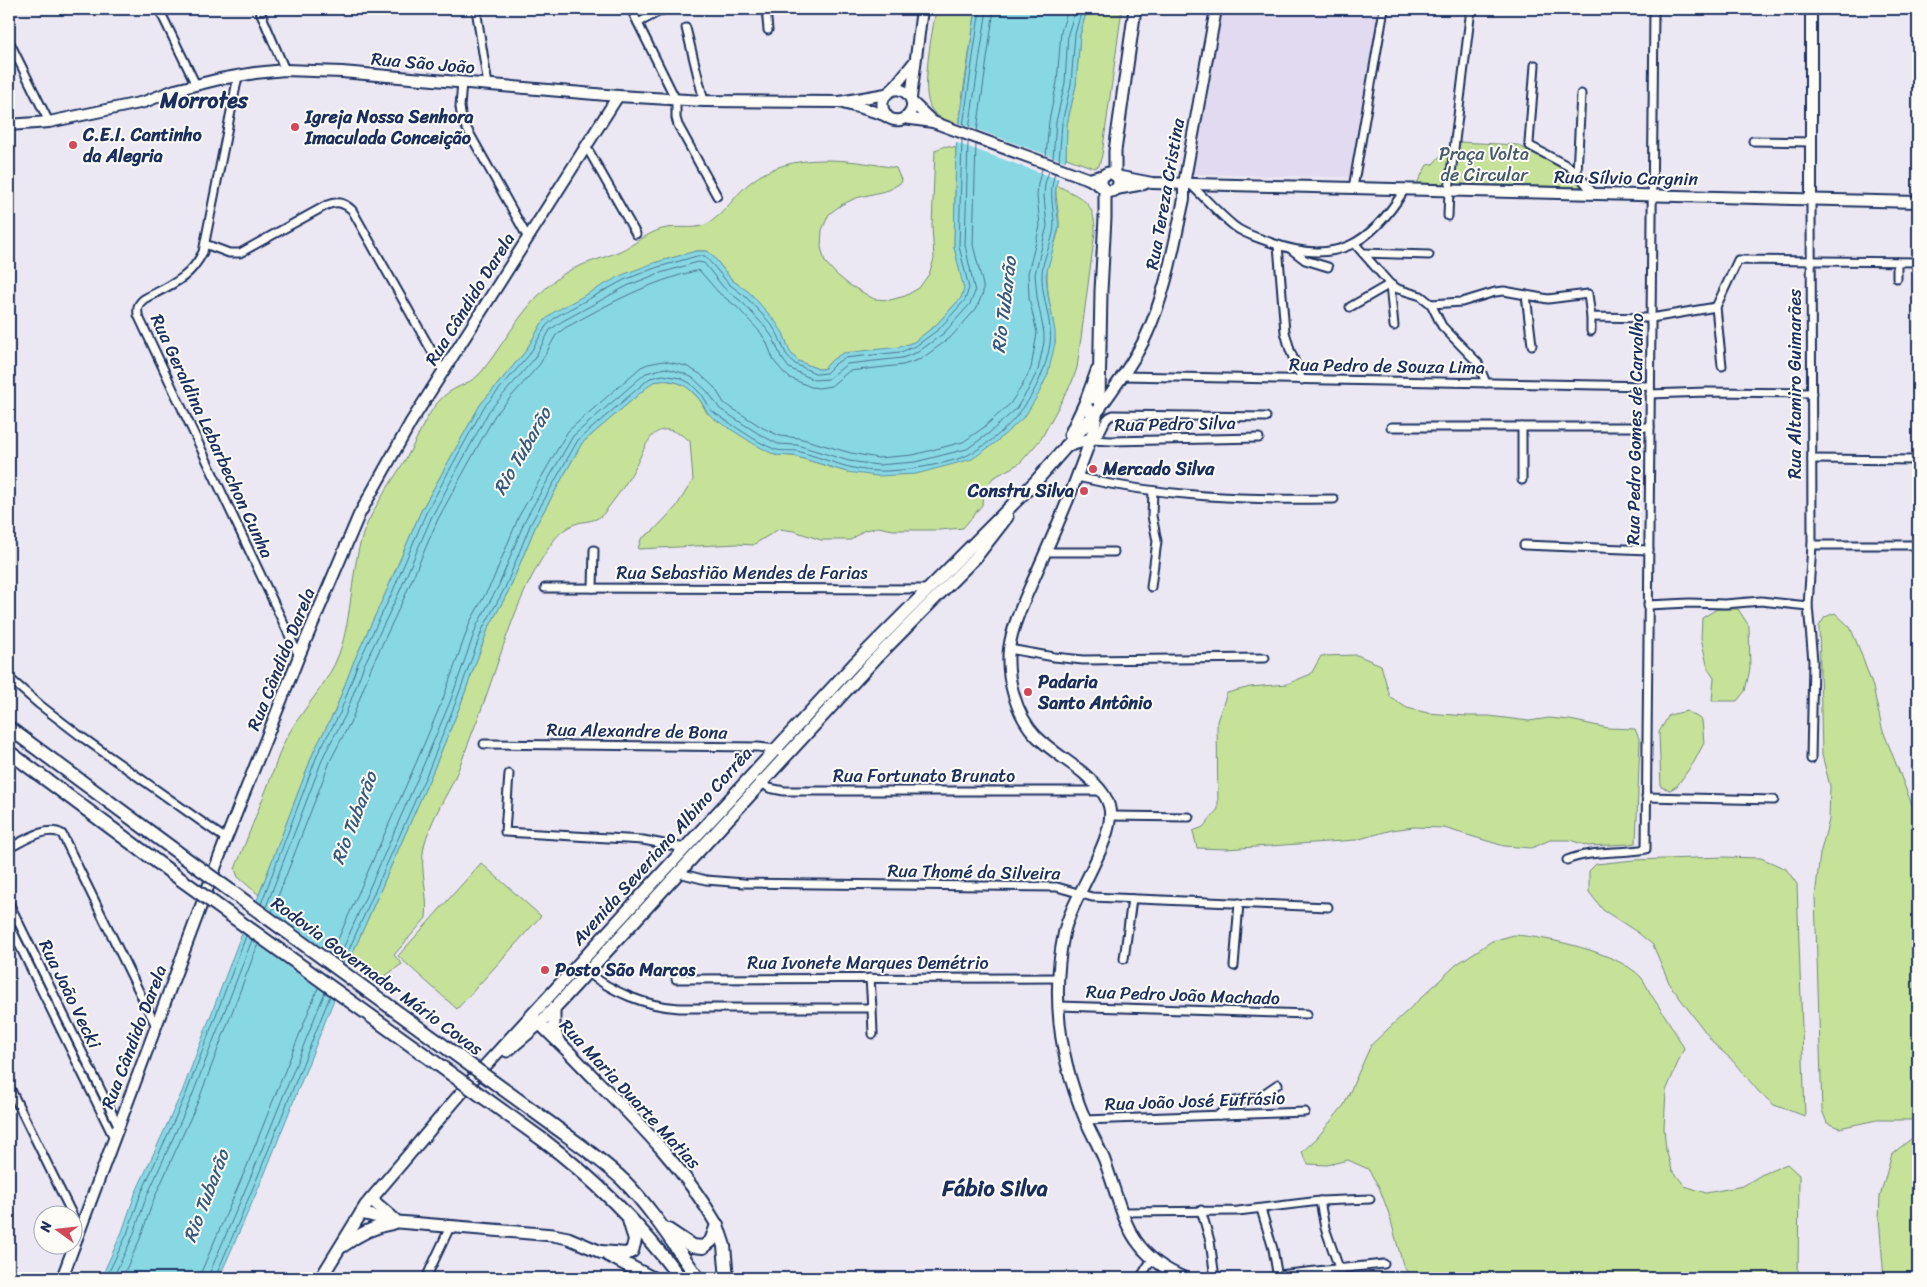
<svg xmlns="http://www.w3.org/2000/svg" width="1927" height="1287" viewBox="0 0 1927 1287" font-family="Sriracha,sans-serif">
<rect width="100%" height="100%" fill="#ece8f3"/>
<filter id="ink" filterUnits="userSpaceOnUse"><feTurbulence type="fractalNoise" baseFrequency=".02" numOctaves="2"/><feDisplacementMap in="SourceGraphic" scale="10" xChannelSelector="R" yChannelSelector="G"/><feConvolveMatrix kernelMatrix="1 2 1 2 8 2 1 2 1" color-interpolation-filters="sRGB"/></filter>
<g filter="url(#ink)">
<polygon fill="#e1daf0" points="1223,9 1378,9 1349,177 1192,174"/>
<g fill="#c6e198" stroke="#70887b">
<path d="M936,9H976L958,125C949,121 937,118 932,110C919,92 933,30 936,9Z"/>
<polygon points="1087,9 1122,9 1102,155 1099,166 1094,168 1066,158 1067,124 1076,85 1080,35"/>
<polygon points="1459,142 1518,145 1566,171 1583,187 1454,184"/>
<path d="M945,146L956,148L954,247L965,289L961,298L936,325L914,342L900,347L832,360L824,369H818L798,361L790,352L783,333L750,293L732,280L712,255L707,251H697L654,263L542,323L525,352L480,405L421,511L387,590L354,661L335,711L314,751L259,895L238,877L235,869C247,839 258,810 270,780C276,765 280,748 288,735C304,707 327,685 339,654C353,615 350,573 363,534C373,506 393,481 408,455C419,436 427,411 444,396C456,385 473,384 483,370C510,335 527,298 565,273C582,263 602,259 620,251C634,245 647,233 662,229C676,225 692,230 705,225C725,215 734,195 751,182C791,150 850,160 896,168L902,182L889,190L856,198L841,205L829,214L822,230L821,247L825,262L836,274L848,284L874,299L890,300L905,296L919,288L929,274L934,259L932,226L935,150Z"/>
<polygon points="1449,146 1445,184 1417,183 1427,165 1433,164"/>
<path d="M1056,185C1082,198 1095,201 1095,232L1077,368L1072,382L1041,439L1020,463L993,478L983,490L982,505L963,528L939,530H893L878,527L863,531L851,540H821L794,531L779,529L753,545L737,544L638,549L641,539L654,530L676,507L693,480L690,441C649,409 646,453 629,478C622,490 613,501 605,512C597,523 585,520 575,524C565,528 557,535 552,543C512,600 499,668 473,731C466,749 460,767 452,784C441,805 430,823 424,846C419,870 429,894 426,918L394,955L402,964L382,978L350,959L433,771L460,706L488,629L509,590L536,525L582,443L653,382L665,380L679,383L687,387L700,400L707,413L775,455L794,456L847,472L1055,343C1055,321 1047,300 1047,278C1046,261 1056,245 1059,228C1060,214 1055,200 1056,185Z"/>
<polygon points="1717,609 1738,609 1749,626 1750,669 1745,691 1737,701 1712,701 1714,678 1708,669 1701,638 1702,618"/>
<polygon points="1835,613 1850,627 1859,648 1873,687 1882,728 1918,820 1918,1120 1877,1120 1839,1128 1827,1123 1822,1110 1815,897 1820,854 1829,820 1830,786 1822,755 1819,626 1825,617"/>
<polygon points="1357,655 1381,665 1390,697 1407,708 1428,713 1467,716 1489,716 1529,721 1549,718 1570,720 1608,728 1635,729 1640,741 1636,843 1630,844 1588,846 1570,840 1550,840 1532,848 1504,846 1444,828 1414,827 1392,830 1356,840 1226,849 1197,848 1193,831 1203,827 1218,809 1217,721 1227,693 1250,687 1287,684 1311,674 1321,656"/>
<polygon points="1687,711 1702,720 1704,743 1694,762 1677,786 1670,790 1661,787 1659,732 1669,715"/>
<polygon points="1724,857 1761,858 1786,869 1797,884 1805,1116 1774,1105 1759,1092 1731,1059 1715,1045 1670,985 1653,945 1637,932 1603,910 1589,892 1589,871 1596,864 1634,860"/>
<polygon points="481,863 541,916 457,1009 398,956"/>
<path d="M1514,935C1547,937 1616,952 1640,976C1645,981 1648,990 1652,996C1663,1013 1674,1029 1684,1048L1666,1091L1664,1128L1666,1150L1672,1170L1685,1186L1706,1193L1743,1186L1761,1175L1787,1164L1799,1175L1798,1278H1411L1403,1265L1389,1214L1379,1187L1368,1169L1348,1160L1327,1165L1308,1164L1302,1152L1317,1138L1344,1105L1371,1045L1457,964L1492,941Z"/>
<polygon points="1911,1139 1918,1139 1918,1278 1884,1278 1879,1218 1880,1196 1892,1154"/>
</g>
<path fill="#88d8e3" stroke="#5c94ae" d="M976,9H1087L1080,35L1076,85L1067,124L1066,158L1056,185L1055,197L1059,227L1046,275L1048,295L1055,331V343L1048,374L1038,395L1025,416L995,443L972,459L916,474L877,476L847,472L794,456L775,455L754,444L713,418C706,412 704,405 699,399C686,383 673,378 653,382L582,443L536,525L509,590L488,629L460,706L433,771L350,959L265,1173L219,1278H101L122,1232L135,1194L182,1092L238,943L259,895L314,751L335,711L354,661L387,590L421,511L480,405L525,352L542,323L554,312L622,275L654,263L696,251H707L712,255L732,280L750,293L775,321L783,333L790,352L798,361L818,369H824L832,360L843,353L900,347L914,342L936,325L961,298L964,289L954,247L956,148Z"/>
<g fill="#ece8f3">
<polygon points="956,122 1067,162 1061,180 954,142"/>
<polygon points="255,899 349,967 336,1001 240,932"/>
</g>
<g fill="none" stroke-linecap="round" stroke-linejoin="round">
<g stroke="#477393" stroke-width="1">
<polyline points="963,126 980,9"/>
<polyline points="969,129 987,9"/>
<polyline points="977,131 994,9"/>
<polyline points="1046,157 1049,121 1057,82 1061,32 1068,9"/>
<polyline points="1053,159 1056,122 1065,83 1068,33 1076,9"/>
<polyline points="1059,161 1062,123 1071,84 1075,34 1082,9"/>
<polyline points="261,904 318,753 340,713 358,663 392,593 426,513 484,407 529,355 546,326 557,316 624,280 655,268 697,256 705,256 729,284 746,297 771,324 778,335 786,354 795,364 817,374 826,373 835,364 844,358 901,352 916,346 939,329 965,300 969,288 959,246 962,139"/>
<polyline points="266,907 324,755 345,716 364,665 398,595 432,516 489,411 534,359 550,330 561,322 627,286 657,274 698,262 704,263 724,288 742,302 766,328 773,338 781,357 789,368 814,380 828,379 847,364 902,358 918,352 944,333 970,304 975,292 965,245 968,142"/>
<path d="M272,912L331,759L352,719L371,668L404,598L438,519L495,415L540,364L556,335L565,328C610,303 648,282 699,270L719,293L737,307L760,332L766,341L774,361L784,373L790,378L811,387L819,388L831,386L849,371L903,365L921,359L950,338L976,309L983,293V285L973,245L976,144"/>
<polyline points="331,955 416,763 443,699 470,622 492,582 519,516 568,431 641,367 648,364 664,361 686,366 700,374 715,388 724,403 763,428 780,436 799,438 851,453 878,458 913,455 963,442 983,428 1010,404 1022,386 1031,368 1037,333 1029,298 1028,273 1040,226 1037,196 1038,183 1042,169"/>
<polyline points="338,960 423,766 450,702 477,625 499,585 525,520 573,436 646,373 665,368 683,373 693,378 708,392 720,409 759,434 778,444 797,445 849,461 878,465 915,462 967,449 988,434 1016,409 1028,390 1038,370 1044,342 1044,333 1037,297 1035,274 1047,226 1044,196 1045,184 1049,171"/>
<path d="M343,963L429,769L455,704L483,628L505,588L531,523L578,440L650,378L663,375L680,378L690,383L703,396L711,410L716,414C735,426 754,441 774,449C781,452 790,450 797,451C824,458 850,471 878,471C900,472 951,464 970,454C1012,431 1042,392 1050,344C1053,324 1042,299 1042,277C1041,260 1053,243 1054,226C1054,205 1048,195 1055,173"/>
<polyline points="106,1278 127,1234 140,1196 186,1094 246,936"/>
<polyline points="113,1278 133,1236 146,1198 192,1096 252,940"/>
<polyline points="122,1278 140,1239 153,1201 199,1099 258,944"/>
<polyline points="201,1278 202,1270 247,1166 318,988"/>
<polyline points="209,1278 210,1272 254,1169 325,992"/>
<polyline points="215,1278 260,1171 330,996"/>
</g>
<g stroke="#1b2f5e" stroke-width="11">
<g id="street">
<polyline points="159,9 196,85"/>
<polyline points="259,9 285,70"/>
<polyline points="476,9 488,85"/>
<polyline points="631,9 676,100 676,118 678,125 717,196"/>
<polyline points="766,9 768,30"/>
<polyline points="638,23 664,9"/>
<polyline points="686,28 704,101"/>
<polyline points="9,41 49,122"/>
<polyline points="1535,65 1529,143 1530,146 1568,166 1577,173 1594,194"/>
<path d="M238,76L203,252C189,280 170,285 144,299C138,304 137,307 138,315L299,656"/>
<polyline points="462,82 460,107 462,120 528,238"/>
<polyline points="1753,141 1811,142"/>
<polyline points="586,146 636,234"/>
<polyline points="1577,173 1581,94"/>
<path d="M1190,184C1205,198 1219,214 1234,226C1245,235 1260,238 1272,243C1336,266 1371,244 1405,189"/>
<polyline points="1353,188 1384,9"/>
<polyline points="1448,216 1449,190 1471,9"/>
<path d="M205,244L229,253H240L327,205C337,201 343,202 352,210L443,371"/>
<polyline points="1355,244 1390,284 1398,289 1421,296 1431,304 1442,326 1478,363 1486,383"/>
<polyline points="1278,245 1285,332 1290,350 1302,380"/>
<polyline points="1292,250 1305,260 1328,267"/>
<polyline points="1363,253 1429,255"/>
<polyline points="1897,262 1897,278"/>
<polyline points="1526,295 1532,345"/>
<polyline points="1431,304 1462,302 1495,292 1504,291 1548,299 1588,294 1591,317 1651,318 1716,307"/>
<polyline points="1350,307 1390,284 1394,326"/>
<polyline points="1591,317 1591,331"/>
<polyline points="1722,366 1716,307 1738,260 1918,262"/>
<polyline points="1122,376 1650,386"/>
<polyline points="1650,394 1706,392 1812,393"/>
<polyline points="1391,427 1650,427"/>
<path d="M1091,439C1106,433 1101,419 1113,415L1266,417"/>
<polyline points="1091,440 1111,441 1259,438"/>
<polyline points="1812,459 1918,460"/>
<path d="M1077,477C1162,497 1247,500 1334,499"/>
<polyline points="1522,480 1522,427"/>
<polyline points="1524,545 1649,550"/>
<polyline points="1812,545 1918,545"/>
<polyline points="1045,552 1114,552"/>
<polyline points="1151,587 1157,541 1152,516 1153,491"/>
<polyline points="545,588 929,589"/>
<polyline points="593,588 594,550"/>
<polyline points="1648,605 1689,603 1725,604 1761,601 1808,606"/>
<polyline points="1009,649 1054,657 1083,660 1265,658"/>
<polyline points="9,678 40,705 79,735 226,839"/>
<polyline points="484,744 758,747 775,749 786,756"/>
<polyline points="1811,759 1813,661 1808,606 1812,545 1811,199"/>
<polyline points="509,774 505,832 643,840 685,848"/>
<polyline points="759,781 769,788 784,791 1102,791"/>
<polyline points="1646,797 1774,800"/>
<polyline points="1111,816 1189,817"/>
<path d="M9,848C24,841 46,825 62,834L156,1026"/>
<path d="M1567,860C1591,850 1620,854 1646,849L1654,9"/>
<polyline points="679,873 706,880 744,883 1057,887 1092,897 1328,907"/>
<polyline points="9,903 118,1125"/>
<polyline points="9,924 114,1138"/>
<polyline points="1124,959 1132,899"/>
<polyline points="1234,966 1239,903"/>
<path d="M586,971C612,992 645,1006 679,1008H872L870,978"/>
<polyline points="676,979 1059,978"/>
<polyline points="1059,1006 1307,1014"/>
<polyline points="872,1008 873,1034"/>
<polyline points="9,1086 72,1214"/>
<polyline points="1219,1115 1230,1102 1259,1097 1278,1084"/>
<polyline points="1085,1120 1305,1112"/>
<polyline points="1320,1201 1325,1228 1339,1268"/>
<polyline points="1261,1209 1273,1249 1278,1278"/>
<polyline points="1201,1210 1210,1241 1215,1278"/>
<polyline points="1122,1212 1238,1211 1320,1201 1370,1199"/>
<polyline points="72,1215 80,1230"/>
<polyline points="1278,1275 1384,1264"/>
<polyline points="426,1278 450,1227"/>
<polyline points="1140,1278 1152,1259"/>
</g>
</g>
<g stroke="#1b2f5e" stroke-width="14">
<g id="secondary">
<polyline points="1811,9 1811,199"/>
<polyline points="891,91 915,61"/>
<polyline points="911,98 922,9"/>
<polyline points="912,102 933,122"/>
<path d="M843,103C857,107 871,110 884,115C888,117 891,120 895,120C902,121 908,117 911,111C913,106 912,100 909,96C897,79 872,98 887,116"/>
<polyline points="904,118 933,122 1089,179 1102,187"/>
<polyline points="9,125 49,122 144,102 175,90 220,79 255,73 285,70 342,72 618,96 704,101 840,102 886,94"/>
<polyline points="1116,176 1152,183 1918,202"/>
<polyline points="1089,179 1104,175"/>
<polyline points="1116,189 1144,184"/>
<path d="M1100,408C1116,385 1134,362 1146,336C1166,293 1174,245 1184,199V184L1216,9"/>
<path d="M1097,412C1095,431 1087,449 1080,468C1066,508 1048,546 1031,585C1022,605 1012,627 1009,649C1006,678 1016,715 1036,736C1050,750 1067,760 1082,772C1093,782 1105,791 1109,806C1118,836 1071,898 1064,933C1051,996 1060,1060 1085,1119C1091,1133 1098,1145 1104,1159C1124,1213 1125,1253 1185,1278"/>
<polyline points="62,1278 226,839 299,656 359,515 411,422 618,96"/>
</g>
</g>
<g stroke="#1b2f5e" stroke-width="15">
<g id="primary">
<circle cx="1110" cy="182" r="9"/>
<polyline points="1115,175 1115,151 1135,9"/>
<polyline points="1099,400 1101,291 1105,218 1105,190"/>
<polyline points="1070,435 1086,401 1097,371"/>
<polyline points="1066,446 1091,439"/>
<polyline points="1029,489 1100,408 1099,400 1095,397 1090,398 1086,401 1086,408 1092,412 1097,412"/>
<polyline points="554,1008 554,1027 558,1041"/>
<path d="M535,1019C556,1039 577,1060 597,1081C641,1125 686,1171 717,1225"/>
<polyline points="507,1051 540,1023 561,1001 876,658 976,557 1007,517"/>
<polyline points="371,1199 395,1220"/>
<polyline points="361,1213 398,1222 553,1235 568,1238 601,1252"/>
<path d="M343,1246C359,1234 374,1226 394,1223"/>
<polyline points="321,1278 366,1205 473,1079 854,664 1033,484"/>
</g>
</g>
<g stroke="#1b2f5e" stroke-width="16">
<g id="highway">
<polyline points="9,728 184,857"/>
<polyline points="9,752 172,873"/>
<path d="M554,1126C577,1143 602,1160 623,1180C652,1209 674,1245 698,1278"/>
<path d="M543,1140C596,1180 641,1226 680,1278"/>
<polyline points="717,1225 724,1246 727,1278"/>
<polyline points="668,1230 692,1246 703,1247 711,1241 717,1225"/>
<polyline points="601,1252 626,1254 632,1251 635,1240 629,1220"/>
<polyline points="608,1255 652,1278"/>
</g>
</g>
<use href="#street" stroke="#fdfcf7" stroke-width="7"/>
<use href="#secondary" stroke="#fdfcf7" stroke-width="10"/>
<use href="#primary" stroke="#fdfcf7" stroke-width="11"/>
<use href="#highway" stroke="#fdfcf7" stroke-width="12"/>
<g stroke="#1b2f5e" stroke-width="16" stroke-linecap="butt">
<g id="highway-bridge">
<polyline points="184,857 554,1126"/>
<polyline points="172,873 543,1140"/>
</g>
</g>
<use href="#highway-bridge" stroke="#fdfcf7" stroke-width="12"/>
</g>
</g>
<g fill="#d1495b" stroke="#fdfcf7" stroke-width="2">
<circle cx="295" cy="127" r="5"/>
<circle cx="73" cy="145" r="5"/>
<circle cx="1093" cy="469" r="5"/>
<circle cx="1084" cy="491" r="5"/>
<circle cx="1028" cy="692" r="5"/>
<circle cx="545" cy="970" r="5"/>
</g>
<g text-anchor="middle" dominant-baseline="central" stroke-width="4" stroke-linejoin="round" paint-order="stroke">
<g font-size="18" fill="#1b2f5e" stroke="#fdfcf7">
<text transform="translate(423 63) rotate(5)">Rua São João</text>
<text transform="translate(1626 178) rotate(1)">Rua Sílvio Cargnin</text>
<text transform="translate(1165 194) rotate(-80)">Rua Tereza Cristina</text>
<text transform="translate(470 299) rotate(-58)">Rua Cândido Darela</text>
<text transform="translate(1387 366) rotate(1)">Rua Pedro de Souza Lima</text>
<text transform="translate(1795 384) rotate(-90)">Rua Altamiro Guimarães</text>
<text transform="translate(1175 424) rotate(-1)">Rua Pedro Silva</text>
<text transform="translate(1635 429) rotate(-89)">Rua Pedro Gomes de Carvalho</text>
<text transform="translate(212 436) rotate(65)">Rua Geraldina Lebarbechon Cunha</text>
<text x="742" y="573">Rua Sebastião Mendes de Farias</text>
<text transform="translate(281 659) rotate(-68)">Rua Cândido Darela</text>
<text transform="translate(637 731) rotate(1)">Rua Alexandre de Bona</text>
<text x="924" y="776">Rua Fortunato Brunato</text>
<text transform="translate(662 846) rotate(-48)">Avenida Severiano Albino Corrêa</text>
<text transform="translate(974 872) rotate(1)">Rua Thomé da Silveira</text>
<text x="868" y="963">Rua Ivonete Marques Demétrio</text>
<text transform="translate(377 976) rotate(36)">Rodovia Governador Mário Covas</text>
<text transform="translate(70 994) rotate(64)">Rua João Vecki</text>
<text transform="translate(1183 995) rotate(2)">Rua Pedro João Machado</text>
<text transform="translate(134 1037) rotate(-69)">Rua Cândido Darela</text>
<text transform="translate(630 1094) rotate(47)">Rua Maria Duarte Matias</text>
<text transform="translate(1195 1101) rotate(-2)">Rua João José Eufrásio</text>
</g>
<g font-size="18" font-weight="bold" fill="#1b2f5e" stroke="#fdfcf7" text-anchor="start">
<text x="305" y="117">Igreja Nossa Senhora<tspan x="305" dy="21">Imaculada Conceição</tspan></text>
<text x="83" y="135">C.E.I. Cantinho<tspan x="83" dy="21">da Alegria</tspan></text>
<text x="1103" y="469">Mercado Silva</text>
<text x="1074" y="491" text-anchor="end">Constru Silva</text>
<text x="1038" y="682">Padaria<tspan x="1038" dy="21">Santo Antônio</tspan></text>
<text x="555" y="970">Posto São Marcos</text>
</g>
<g font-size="18" fill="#465c6c" stroke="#fdfcf7">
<text x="1484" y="154">Praça Volta<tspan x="1484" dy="21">de Circular</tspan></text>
</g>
<g font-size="19" font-style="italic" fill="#36597f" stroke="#fdfcf7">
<text transform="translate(1004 305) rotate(-83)">Rio Tubarão</text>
<text transform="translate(522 451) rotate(-60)">Rio Tubarão</text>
<text transform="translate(354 818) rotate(-69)">Rio Tubarão</text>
<text transform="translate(206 1196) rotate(-69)">Rio Tubarão</text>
</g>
<g font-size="22" font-weight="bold" fill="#1b2f5e" stroke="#fdfcf7">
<text x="204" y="100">Morrotes</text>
<text x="995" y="1188">Fábio Silva</text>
</g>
</g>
<rect width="1927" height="1287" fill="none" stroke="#fdfcf7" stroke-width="30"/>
<rect x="15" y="15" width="1897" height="1257" fill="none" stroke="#1b2f5e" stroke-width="2" filter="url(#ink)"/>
<g transform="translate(58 1230) rotate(285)"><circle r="24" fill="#fdfcf7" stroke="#a3aaba"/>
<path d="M0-4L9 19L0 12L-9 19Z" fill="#d1495b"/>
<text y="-8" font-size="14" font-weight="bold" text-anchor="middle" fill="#1b2f5e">N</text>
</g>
</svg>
